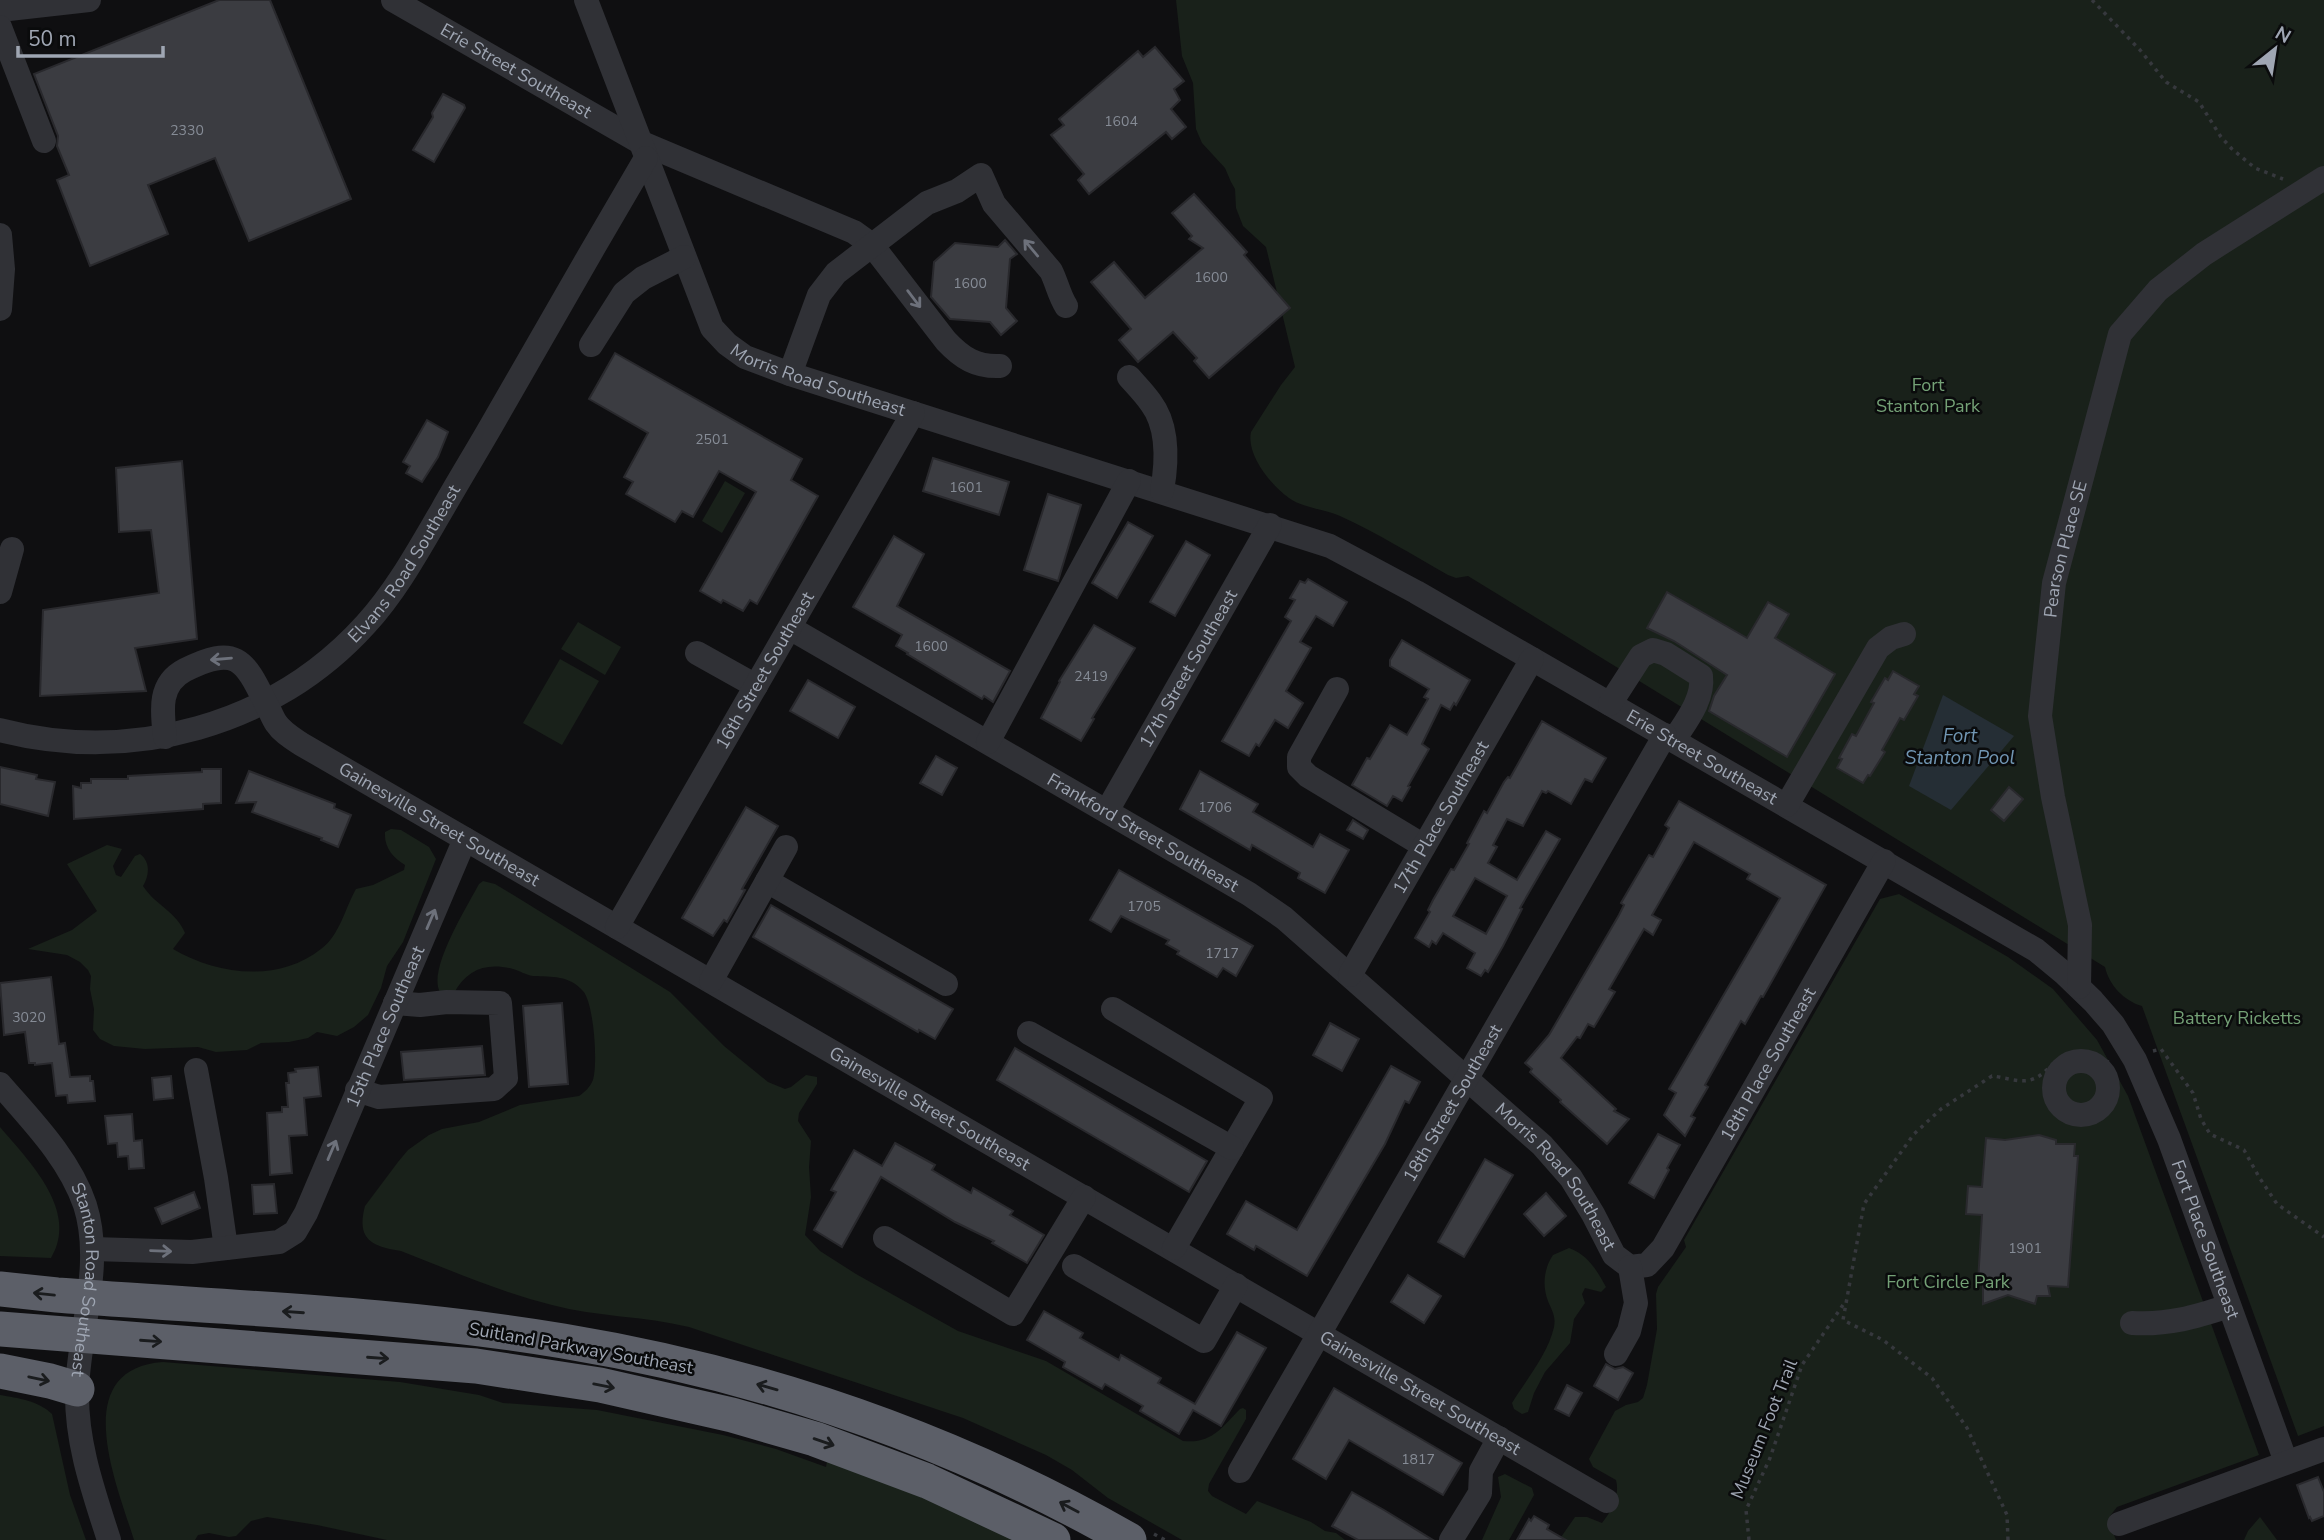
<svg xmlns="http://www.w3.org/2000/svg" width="2324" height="1540" viewBox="0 0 2324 1540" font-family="'Nunito Sans',sans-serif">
<rect width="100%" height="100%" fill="#0f0f11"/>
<g fill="#19211a">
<path d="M1176,0H2324V1426L2298,1436L2142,1006C2124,1001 2109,985 2105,967L1468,576L1456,578L1448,575C1413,555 1377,533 1340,516C1324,509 1303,508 1289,498C1271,485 1246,455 1251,432L1281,385L1295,367L1266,247L1243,226L1236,208L1235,189L1231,182L1225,168L1202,143L1196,129L1193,83L1182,56Z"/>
<polygon points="725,481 745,493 722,533 702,521"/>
<polygon points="578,622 621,647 605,675 561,649"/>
<polygon points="560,659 599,681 562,745 523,723"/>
<path d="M391,829L401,830L429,847L436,859L403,942L387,966L381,988L368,1015L354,1027L337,1036L317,1032L308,1038L289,1042L261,1043L247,1050L216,1052L198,1047L145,1049L114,1046L100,1039L93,1030L94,1009L90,989L91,976L88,970L80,962L67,955L28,949L72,930L97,911L67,864L107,845L122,849L113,866L116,875L121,877L135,856L140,854C151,862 149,876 143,886C156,906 176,911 185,933L173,949C217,975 278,983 321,949C340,935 345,908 356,889L373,885L404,870L405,865C393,857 384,848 385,832Z"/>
<path d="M483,881L495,884L515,896L670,992L724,1046L768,1082L785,1089L791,1087L806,1075L817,1077V1084L799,1113L798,1121L811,1141L809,1167L811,1197L805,1235L820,1251L856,1274L958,1331L1046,1361L1183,1441C1212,1444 1221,1428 1240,1409L1243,1408L1246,1410V1419L1209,1484L1208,1491L1212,1496L1246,1514L1257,1501L1311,1522L1325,1531L1336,1533L1345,1540H1182L1108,1498L1072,1470L1046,1455L963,1418L689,1327C644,1316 597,1317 552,1305C500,1292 450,1270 401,1251C372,1246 356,1240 365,1206L398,1162L408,1150L429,1135L442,1129L479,1122L520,1105L579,1096C585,1092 590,1087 593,1080C598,1064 594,1003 583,991C569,975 552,977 533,976C526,975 520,971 513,969C487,962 467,969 454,993L440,992C427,970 468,905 479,884Z"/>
<path d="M1899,894L2008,957L2053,989L2097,1040L2128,1096L2259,1455L2117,1507L2110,1516V1525L2116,1540H1559L1575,1517H1587L1602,1523C1612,1510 1620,1496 1616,1480L1593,1467L1589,1459L1615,1411L1626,1405L1638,1402L1643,1398L1647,1385L1657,1329L1656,1294L1658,1287L1686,1247L1684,1240L1880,899Z"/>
<path d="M0,1127C28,1160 80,1211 51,1258L0,1256Z"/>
<path d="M1569,1248C1588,1255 1596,1269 1606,1287L1601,1292L1585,1288L1582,1294L1585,1303L1574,1319L1570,1343L1545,1372L1534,1393L1528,1412L1522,1414L1514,1409L1512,1403C1526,1380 1548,1354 1554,1327C1556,1316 1552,1311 1548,1301C1542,1286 1544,1268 1553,1255Z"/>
<path d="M163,1362L400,1382L479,1395L503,1403L597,1410L723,1435L776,1449L826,1467L827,1461L957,1509L1023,1540H387L317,1525L267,1517L251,1521L236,1536L229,1537L209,1533L198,1535L195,1540H134C117,1485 67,1369 163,1362Z"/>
<path d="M0,1395C18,1398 39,1401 52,1414L70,1495L86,1540H0Z"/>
<polygon points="1505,1474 1532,1488 1534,1495 1509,1540 1482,1540 1501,1497 1498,1477"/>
<polygon points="2260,1517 2277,1540 2244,1540 2248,1531"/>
</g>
<polygon fill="#252e35" points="1943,695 2014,736 1951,810 1909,786"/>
<g fill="#3b3c41" stroke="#29292d" stroke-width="2" fill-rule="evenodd">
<polygon points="219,0 270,0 351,199 249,241 215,158 148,185 168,234 90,266 57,180 69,175 57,146 58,136 34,74"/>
<polygon points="1155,47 1184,81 1174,89 1180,100 1171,109 1186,127 1172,139 1166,132 1089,194 1078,180 1084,174 1051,135 1064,125 1059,119 1138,51 1143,57"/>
<polygon points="443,94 464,105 465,108 434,162 413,150 433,117 432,113"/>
<polygon points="1194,194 1247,252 1244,255 1290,308 1209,378 1194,361 1197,358 1173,332 1138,362 1119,340 1131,329 1091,282 1114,262 1145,298 1203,248 1189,239 1192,236 1172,213"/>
<polygon points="1005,240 1017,254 1010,259 1006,308 1017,321 1001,335 990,322 950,319 931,297 934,262 955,243 998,247"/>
<polygon points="615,353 802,459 791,480 818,496 757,604 750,600 743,611 723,600 721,603 700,591 756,492 719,471 693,517 682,511 675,522 626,494 633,482 624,477 648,433 589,399"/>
<polygon points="427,420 448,432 438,457 422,482 406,473 410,466 403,462"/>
<polygon points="933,458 1009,482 999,515 923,491"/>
<polygon points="182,461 197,639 135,648 146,691 40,696 43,610 159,593 151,530 119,532 116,468"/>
<polygon points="1048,494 1081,505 1058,581 1024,570"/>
<polygon points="1128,522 1153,536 1117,598 1092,583"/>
<polygon points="894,536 924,554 897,606 1010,671 993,702 984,696 982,699 907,654 908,653 896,646 902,635 853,607"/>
<polygon points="1186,541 1210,555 1175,616 1150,602"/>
<polygon points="1308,579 1347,602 1333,626 1316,616 1300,642 1311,648 1286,691 1303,703 1288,728 1275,720 1259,746 1256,744 1249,756 1222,741 1291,621 1285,617 1295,600 1290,598 1300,581 1305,583"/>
<polygon points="1667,592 1747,638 1768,602 1789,614 1775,638 1835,674 1787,757 1709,711 1714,696 1727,675 1674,641 1647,628"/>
<polygon points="1094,625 1135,648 1092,718 1094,719 1081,741 1041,718 1060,682 1059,681"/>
<polygon points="1402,640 1470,680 1456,705 1454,703 1450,710 1441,705 1422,744 1429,749 1408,786 1410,787 1402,801 1393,796 1387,806 1352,785 1367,758 1370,759 1390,725 1407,735 1428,699 1424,697 1429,689 1390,666 1390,660"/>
<polygon points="1893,671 1919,686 1914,694 1918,696 1904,720 1900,718 1882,750 1885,752 1870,776 1868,775 1863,783 1837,768 1842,759 1839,758 1852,734 1856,736 1874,703 1871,702 1885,678 1888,680"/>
<polygon points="808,680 855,707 838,738 790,711"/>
<path d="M1542,721L1606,758L1592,782L1585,779L1571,804L1548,791L1546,793L1542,791L1523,826L1507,819L1493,845L1497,847L1488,863L1517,880L1546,831L1560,839L1520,908L1522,909L1503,946L1488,972L1485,970L1481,976L1467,968L1475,953L1443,933L1436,944L1432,941L1429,947L1415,938L1430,912L1428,910L1433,900L1451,869L1454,870L1469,844L1467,843L1484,811L1487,813L1504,782L1508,777L1510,778ZM1475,878L1507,896L1486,934L1453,916Z"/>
<polygon points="936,756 957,768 942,795 920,783"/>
<polygon points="0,767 37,775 36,779 55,782 48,816 0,804"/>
<polygon points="202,769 221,769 221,803 203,804 203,809 74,819 73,786 81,788 81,783 91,783 91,779 128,779 128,776 202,772"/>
<polygon points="249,771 335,804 334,808 351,815 338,847 321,840 322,838 252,812 256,802 236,803"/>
<polygon points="1200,771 1258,804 1253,812 1313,847 1320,834 1349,850 1325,893 1298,878 1300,873 1252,845 1250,850 1180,809"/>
<polygon points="2009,787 2023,799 2004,821 1991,810"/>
<polygon points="1679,801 1826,885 1763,997 1761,996 1745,1024 1741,1021 1705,1085 1708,1087 1691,1116 1695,1118 1685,1136 1664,1115 1676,1093 1669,1089 1780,898 1747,879 1750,874 1694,842 1652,915 1661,920 1653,935 1644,929 1609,989 1615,992 1594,1027 1588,1024 1580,1038 1577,1037 1561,1058 1616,1109 1614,1111 1629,1119 1607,1144 1560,1102 1561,1100 1530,1072 1532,1069 1525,1063 1549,1035 1619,915 1624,905 1621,903 1649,855 1653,857 1669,828 1665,825"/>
<polygon points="746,807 778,826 742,889 745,890 727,922 724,920 713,936 682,918"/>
<polygon points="1353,820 1368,830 1363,839 1347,830"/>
<polygon points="1119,870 1253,946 1236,976 1223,968 1217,977 1177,954 1179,951 1166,944 1169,940 1121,916 1111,932 1090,920"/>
<polygon points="771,905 953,1009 935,1039 919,1030 918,1032 753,937"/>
<polygon points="51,977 59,1044 65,1043 70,1077 90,1076 90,1081 93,1081 95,1101 68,1103 67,1095 56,1096 52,1063 35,1065 35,1063 29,1063 25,1032 4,1035 0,983"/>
<polygon points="562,1003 568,1084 529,1087 523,1006"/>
<polygon points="1330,1023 1359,1039 1342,1071 1313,1055"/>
<polygon points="482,1046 485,1075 404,1080 401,1052"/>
<polygon points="1015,1048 1207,1161 1189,1192 997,1080"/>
<polygon points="1391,1066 1420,1082 1409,1103 1405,1101 1385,1144 1307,1276 1256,1246 1254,1250 1227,1234 1246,1201 1297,1230"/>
<polygon points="318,1067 321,1096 304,1098 307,1135 289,1136 292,1173 270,1175 267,1113 282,1112 282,1107 288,1107 286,1083 289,1083 288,1073 296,1072 295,1069"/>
<polygon points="171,1076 173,1098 154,1100 152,1078"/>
<polygon points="132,1114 134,1141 142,1140 144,1168 129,1169 128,1156 118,1157 117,1143 108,1144 105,1116"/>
<polygon points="1658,1134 1680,1145 1667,1168 1669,1170 1654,1198 1629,1183"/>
<polygon points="2039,1135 2056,1140 2056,1144 2075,1144 2074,1156 2078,1156 2068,1287 2048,1286 2050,1296 2037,1296 2035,1304 2008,1295 1983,1304 1983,1282 1978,1282 1982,1215 1966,1214 1968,1186 1982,1187 1986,1138 2005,1140"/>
<polygon points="895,1143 935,1165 932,1170 971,1193 973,1188 1013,1211 1010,1215 1044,1235 1027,1263 992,1243 994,1241 955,1222 881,1177 842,1247 814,1230 836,1192 831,1190 854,1150 882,1166"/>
<polygon points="1485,1159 1513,1175 1464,1257 1438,1242"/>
<polygon points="274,1184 277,1213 254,1214 252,1185"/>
<polygon points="194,1192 200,1208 162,1224 155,1208"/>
<polygon points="1546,1193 1566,1216 1544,1236 1524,1214"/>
<polygon points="1408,1275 1441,1296 1424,1323 1391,1302"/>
<polygon points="1044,1311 1083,1333 1080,1338 1119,1360 1121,1355 1161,1378 1158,1383 1195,1404 1237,1332 1266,1348 1221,1426 1193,1410 1179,1434 1140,1411 1143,1406 1105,1384 1102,1389 1063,1367 1065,1362 1027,1340"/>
<polygon points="1606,1364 1615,1369 1623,1367 1633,1373 1618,1400 1594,1386"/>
<polygon points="1567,1385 1582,1393 1569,1416 1555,1409"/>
<polygon points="1334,1388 1462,1463 1443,1495 1349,1440 1326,1479 1293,1459"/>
<polygon points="2318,1477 2324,1492 2324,1516 2312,1521 2310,1517 2309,1518 2297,1485"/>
<polygon points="1352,1492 1384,1510 1433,1540 1358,1540 1332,1526"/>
<polygon points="1534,1516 1549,1525 1547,1529 1566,1540 1517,1540 1529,1519 1531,1521"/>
</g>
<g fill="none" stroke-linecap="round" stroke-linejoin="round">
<g stroke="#36383d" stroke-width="3.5" stroke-dasharray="3.5 5" stroke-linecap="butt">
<polyline points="2092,0 2140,50 2166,82 2199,102 2221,137 2232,149 2255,168 2283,179"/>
<polyline points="2153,1051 2161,1049 2193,1093 2201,1119 2210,1134 2244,1150 2259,1177 2277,1204 2324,1237"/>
<polyline points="1154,1534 1165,1540"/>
<polyline points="1749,1540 1746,1510 1770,1458 1802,1365 1845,1302"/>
<path d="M2008,1540L2007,1515L1967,1428L1932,1378L1883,1340L1843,1320L1864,1204L1914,1134L1941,1109L1992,1076C2003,1077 2020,1083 2030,1080C2049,1075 2051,1057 2072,1055C2088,1053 2095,1060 2109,1062"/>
</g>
<g stroke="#303136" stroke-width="24">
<path id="s1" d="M393,0L640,142L854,232L872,245L946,341C962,358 976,367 1000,366"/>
<path id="s2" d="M586,0L712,328L727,344L745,357L790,374L1330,546L1416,592L2036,950L2065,974L2093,1001L2113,1024L2135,1060L2169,1139L2286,1462"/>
<polyline points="0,10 89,0"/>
<polyline points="0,27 44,141"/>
<polyline points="0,235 3,269 0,309"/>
<polyline points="591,345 624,293 643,278 684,257"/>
<path d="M790,374L819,295L836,273L927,203L957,191L981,175L994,204L1051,271C1057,283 1059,295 1066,306"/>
<path d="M1129,377C1136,385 1145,394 1151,403C1169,427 1167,463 1162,491"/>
<polyline points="0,592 12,549"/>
<path id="s3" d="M790,628L1249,894L1284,918L1542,1145L1571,1178L1593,1214L1614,1255L1630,1267L1647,1265L1663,1248L1884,861"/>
<polyline points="697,653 756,686"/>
<polyline points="1337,689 1299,757 1299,767 1308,776 1424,846"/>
<path d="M1610,704L1641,656L1653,650L1666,654L1701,676C1704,699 1686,721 1674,740"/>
<path id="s4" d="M0,730C132,764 274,726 366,624C397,590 419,549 442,510C460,478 480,446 498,414C547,328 596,243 646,158"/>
<path id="s5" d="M165,737C162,711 158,684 185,670C235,645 244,658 266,704C270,710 272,717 276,723C282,732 292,738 301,744L1607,1501"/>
<polyline points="988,742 1129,481"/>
<polyline points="1787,805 1878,648 1891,638 1904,634"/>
<path id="s6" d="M1107,811L1270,525"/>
<polyline points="767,881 946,984"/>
<path id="s7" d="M617,927L913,413"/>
<path id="s8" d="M1350,975L1532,659"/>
<polyline points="711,981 786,847"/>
<path id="s9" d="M2079,987L2080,925L2053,797L2040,716L2054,583L2120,334L2158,290L2204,254L2324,178"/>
<polyline points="1113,1009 1261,1098 1174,1248"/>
<polyline points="1029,1033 1232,1148"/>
<circle cx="2081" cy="1088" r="27"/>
<polyline points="196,1070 216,1178 226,1248"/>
<path id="s10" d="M0,1084C32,1121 69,1158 85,1205C104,1265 79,1329 77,1390C76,1443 93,1490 109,1540"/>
<polyline points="357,1090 379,1097 494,1089 506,1078 500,1003 447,1002 420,1005 395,1003"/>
<polyline points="885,1238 1013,1314 1084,1197"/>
<path id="s11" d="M93,1249L192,1252L279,1242L295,1232L306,1213L465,839"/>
<polyline points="1074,1266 1204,1341 1236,1285"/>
<path d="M2132,1323C2169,1325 2195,1317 2229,1306"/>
<polyline points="1616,1354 1629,1331 1636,1303 1630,1267"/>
<path id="s12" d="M1240,1471L1665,735"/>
<polyline points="2119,1524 2324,1449"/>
<polyline points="1451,1540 1480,1493 1481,1471 1499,1438"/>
</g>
<g stroke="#5c5f68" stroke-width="35">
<path d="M0,1289L57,1295C226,1308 396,1313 563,1341C762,1374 954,1440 1129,1540"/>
<polyline points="0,1329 476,1366 600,1385 732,1415 815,1439 927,1481 1053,1540"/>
<polyline points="0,1371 50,1381 77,1389"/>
</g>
</g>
<defs><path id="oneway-shaft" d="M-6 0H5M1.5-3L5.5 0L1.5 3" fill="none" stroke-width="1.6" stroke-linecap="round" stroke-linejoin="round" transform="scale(1.75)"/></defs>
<g stroke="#6d717b">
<use href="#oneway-shaft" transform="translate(1031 248) rotate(-130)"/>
<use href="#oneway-shaft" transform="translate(914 299) rotate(53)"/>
<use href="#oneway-shaft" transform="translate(221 659) rotate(175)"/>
<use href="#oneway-shaft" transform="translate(431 919) rotate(-67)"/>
<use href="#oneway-shaft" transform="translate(332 1150) rotate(-67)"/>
<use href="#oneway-shaft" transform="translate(161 1251) rotate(2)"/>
</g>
<g stroke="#1a1c1e">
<use href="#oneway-shaft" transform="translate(44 1294) rotate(-174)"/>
<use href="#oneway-shaft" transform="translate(293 1312) rotate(-176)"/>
<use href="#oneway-shaft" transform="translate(151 1341) rotate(4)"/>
<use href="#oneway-shaft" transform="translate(378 1358) rotate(4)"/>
<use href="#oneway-shaft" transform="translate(39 1379) rotate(12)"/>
<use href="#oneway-shaft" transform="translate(604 1386) rotate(11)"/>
<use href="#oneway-shaft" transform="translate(767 1387) rotate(-164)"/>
<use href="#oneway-shaft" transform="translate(824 1442) rotate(19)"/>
<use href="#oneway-shaft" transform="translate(1069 1507) rotate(-152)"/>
</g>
<g text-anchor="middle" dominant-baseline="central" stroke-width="5" stroke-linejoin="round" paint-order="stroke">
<g font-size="14" fill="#868c96">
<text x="1121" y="121">1604</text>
<text x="187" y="130">2330</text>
<text x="1211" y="277">1600</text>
<text x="970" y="283">1600</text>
<text x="712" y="439">2501</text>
<text x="966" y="487">1601</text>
<text x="931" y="646">1600</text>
<text x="1091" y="676">2419</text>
<text x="1215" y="807">1706</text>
<text x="1144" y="906">1705</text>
<text x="1222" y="953">1717</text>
<text x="29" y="1017">3020</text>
<text x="2025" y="1248">1901</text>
<text x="1418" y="1459">1817</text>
</g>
<g font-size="18" fill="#9fa6b3" stroke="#0a0b0c">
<text stroke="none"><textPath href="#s1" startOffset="142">Erie Street Southeast</textPath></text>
<text stroke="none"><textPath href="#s2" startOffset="472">Morris Road Southeast</textPath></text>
<text stroke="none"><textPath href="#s9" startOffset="444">Pearson Place SE</textPath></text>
<text stroke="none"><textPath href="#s4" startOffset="472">Elvans Road Southeast</textPath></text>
<text stroke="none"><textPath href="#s6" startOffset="164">17th Street Southeast</textPath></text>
<text stroke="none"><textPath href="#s7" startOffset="296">16th Street Southeast</textPath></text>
<text stroke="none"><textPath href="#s2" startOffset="1438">Erie Street Southeast</textPath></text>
<text stroke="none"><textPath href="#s8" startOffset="182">17th Place Southeast</textPath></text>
<text stroke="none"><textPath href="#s5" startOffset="397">Gainesville Street Southeast</textPath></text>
<text stroke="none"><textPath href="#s3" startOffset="408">Frankford Street Southeast</textPath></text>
<text stroke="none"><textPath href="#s11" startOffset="430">15th Place Southeast</textPath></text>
<text stroke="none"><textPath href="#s3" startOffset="1321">18th Place Southeast</textPath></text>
<text stroke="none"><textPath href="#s12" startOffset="425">18th Street Southeast</textPath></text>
<text stroke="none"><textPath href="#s5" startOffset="964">Gainesville Street Southeast</textPath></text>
<text stroke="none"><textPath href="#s3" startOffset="950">Morris Road Southeast</textPath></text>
<text stroke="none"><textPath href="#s2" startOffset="2166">Fort Place Southeast</textPath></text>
<text stroke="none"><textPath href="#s10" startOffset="224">Stanton Road Southeast</textPath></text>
<text transform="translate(581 1348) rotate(10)">Suitland Parkway Southeast</text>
<text stroke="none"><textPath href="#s5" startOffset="1531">Gainesville Street Southeast</textPath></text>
<text transform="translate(1764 1429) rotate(-68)">Museum Foot Trail</text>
</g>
<g font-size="18" fill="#74a176" stroke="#0a0b0c">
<text x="1928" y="385">Fort<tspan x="1928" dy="21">Stanton Park</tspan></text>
<text x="2237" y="1018">Battery Ricketts</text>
<text x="1948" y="1282">Fort Circle Park</text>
</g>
<g font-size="19" font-style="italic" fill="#7196b3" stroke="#0a0b0c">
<text x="1960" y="736">Fort<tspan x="1960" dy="22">Stanton Pool</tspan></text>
</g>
</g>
<g transform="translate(2275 49) rotate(30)" stroke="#0a0b0c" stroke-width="5" paint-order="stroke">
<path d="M0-5L12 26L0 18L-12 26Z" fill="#9fa6b3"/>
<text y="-10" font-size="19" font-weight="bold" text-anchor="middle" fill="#9fa6b3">N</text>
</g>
<path d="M18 46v10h145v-10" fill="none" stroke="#9fa6b3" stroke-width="3.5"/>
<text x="28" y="46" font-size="21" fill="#9fa6b3" stroke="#0a0b0c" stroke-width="5" paint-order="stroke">50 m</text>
</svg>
